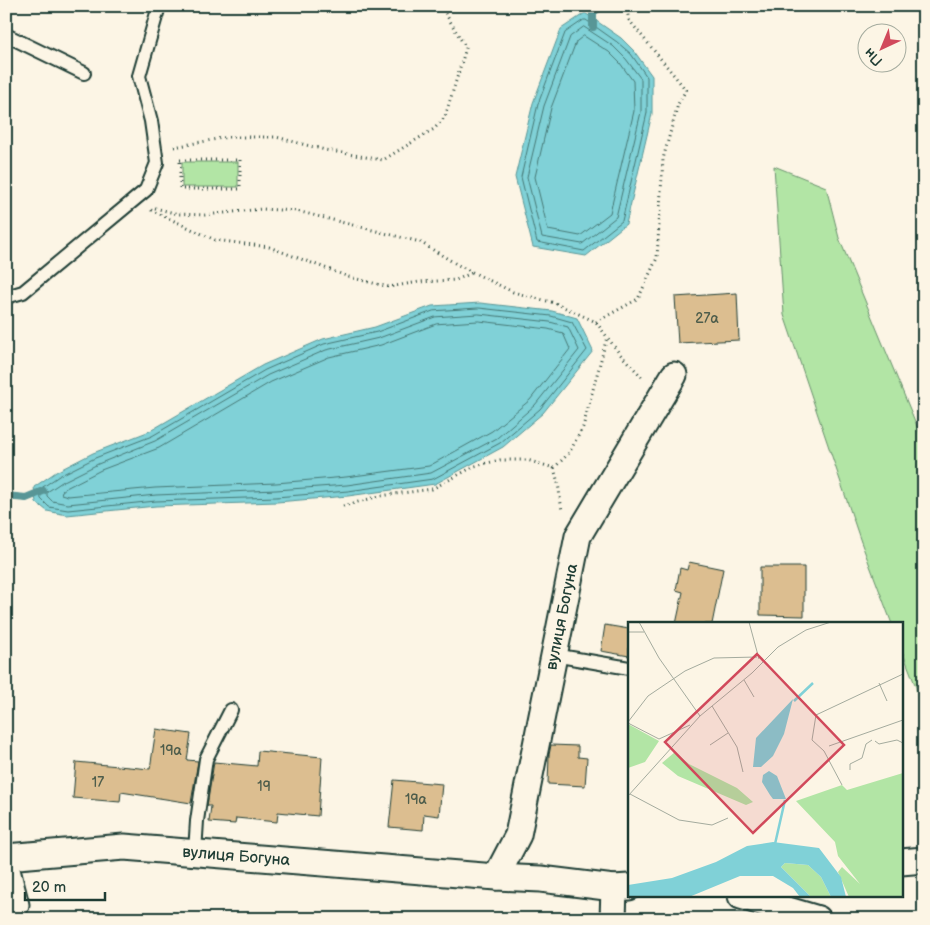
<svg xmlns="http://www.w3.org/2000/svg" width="930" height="925" viewBox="0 0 930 925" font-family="'Balsamiq Sans',sans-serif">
<rect width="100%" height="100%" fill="#fcf5e5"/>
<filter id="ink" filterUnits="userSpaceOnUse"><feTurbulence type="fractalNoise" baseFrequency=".02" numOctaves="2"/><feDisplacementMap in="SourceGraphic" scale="10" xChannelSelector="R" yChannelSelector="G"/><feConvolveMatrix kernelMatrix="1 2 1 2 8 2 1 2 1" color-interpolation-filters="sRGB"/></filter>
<g filter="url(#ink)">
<g fill="#b2e5a5" stroke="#68916c">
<rect x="182" y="162" width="56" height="25"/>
<polygon points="774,166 826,187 839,238 924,443 924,757 916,687 901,648 901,624 892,624 861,542 784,315"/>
</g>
<g fill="#80d1d7" stroke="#599696">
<polygon points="585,13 621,38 634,51 652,76 652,114 626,224 586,256 533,247 515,177 533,103 561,29"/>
<polygon points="480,303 552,311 577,318 593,351 543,413 503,447 435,484 348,496 277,502 156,506 67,515 47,511 36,502 34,487 56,472 93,453 150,431 263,365 323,339 375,327 432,306"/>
</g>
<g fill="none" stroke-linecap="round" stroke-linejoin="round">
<g stroke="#467875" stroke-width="1">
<polygon points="584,20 586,20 617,42 631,54 647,77 647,113 622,221 584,251 537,242 521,177 538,104 565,33"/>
<polygon points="584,27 613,46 626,59 641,79 641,112 616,217 582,244 542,237 527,177 544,106 570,37"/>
<polygon points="584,36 609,52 620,63 633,81 634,111 610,213 580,236 548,230 535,177 551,108 576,42"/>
<polygon points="479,308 551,316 572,322 587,350 540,409 500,443 433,479 348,491 276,497 156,501 68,510 49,507 41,499 40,489 59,476 95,458 152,436 265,370 324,344 377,332 433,311"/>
<polygon points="479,314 550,322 568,327 579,350 535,405 497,438 431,473 347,485 276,490 156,495 68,504 52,501 47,496 47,492 62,482 98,464 155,441 268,375 326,350 379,338 435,317"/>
<polygon points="479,321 548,329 563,333 570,349 530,400 492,431 429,466 346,477 276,483 155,488 68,496 61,494 62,491 66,488 101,470 159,448 271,382 329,357 381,345 436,324"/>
</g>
<g stroke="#599696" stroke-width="8">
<polyline points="593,27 593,12 602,6"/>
<polyline points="6,496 26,498 43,491"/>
</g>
</g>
<g fill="#dcbe90" stroke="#1f3d34">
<polygon points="737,293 739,340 678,343 675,297"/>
<polygon points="689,562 723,569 712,624 676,624 683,592 676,590 680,568 687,570"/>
<polygon points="760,567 804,567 804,616 760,615"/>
<polygon points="605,625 629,629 629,656 601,651"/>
<polygon points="156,729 191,734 187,760 198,761 191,803 121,792 120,802 73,798 76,762 150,769"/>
<polygon points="551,745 578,746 578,757 587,758 585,786 548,784 549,755"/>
<polygon points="258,751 322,757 318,816 278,812 277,822 236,818 235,824 209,822 211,806 207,806 214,762 257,766"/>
<polygon points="394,780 442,784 439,816 424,814 423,830 389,827"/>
</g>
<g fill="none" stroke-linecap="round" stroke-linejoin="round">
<g stroke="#1f3d34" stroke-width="16">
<g id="service">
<polyline points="6,35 84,73"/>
<polyline points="6,297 23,292 146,190 157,163 151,121 139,76 159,6"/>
<polyline points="554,655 629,668"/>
<polyline points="195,852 197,821 206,759 231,710"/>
</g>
</g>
<g stroke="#1f3d34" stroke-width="29">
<g id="minor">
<path id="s1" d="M6,857L124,847L496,877L541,879L614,888L629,887"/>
<polyline points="901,862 924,860"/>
<polyline points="6,866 16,905 7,919"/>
<path id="s2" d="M496,877L518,835L578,536L674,375"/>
<polyline points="741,896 818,919"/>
<polyline points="613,919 614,888"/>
</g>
</g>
<g stroke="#1f3d34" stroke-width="3" stroke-dasharray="1 4" stroke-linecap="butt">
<polyline points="174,147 228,137 276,137 325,150 383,160 434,129 445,117 466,48 441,6"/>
<rect x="180" y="160" width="60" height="29"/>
<polyline points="155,208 178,214 205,215 262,209 297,211 420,242 458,265 513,292 555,303 596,322 619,353 642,377"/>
<polyline points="151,210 215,240 269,247 349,277 389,287 419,282 456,280 474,272"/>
<polyline points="596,322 638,299 657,258 663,159 678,104 686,90 629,20 626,6"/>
<polyline points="554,468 569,453 583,427 607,337"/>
<polyline points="554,468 558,483 562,511"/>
<polyline points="343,506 380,496 432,489 475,466 500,460 527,460 554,468"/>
</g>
<use href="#service" stroke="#fcf5e5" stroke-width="12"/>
<use href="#minor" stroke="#fcf5e5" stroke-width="25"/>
</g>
</g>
<g text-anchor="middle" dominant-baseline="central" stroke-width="4" stroke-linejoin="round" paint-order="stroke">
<g font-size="14" fill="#4e5d4b">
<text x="707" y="318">27а</text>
<text x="171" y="750">19а</text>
<text x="98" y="782">17</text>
<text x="264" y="786">19</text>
<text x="416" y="799">19а</text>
</g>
<g font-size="16" fill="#1f3d34" stroke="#fcf5e5">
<text stroke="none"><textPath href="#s2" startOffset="270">вулиця Богуна</textPath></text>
<text stroke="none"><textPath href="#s1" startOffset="231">вулиця Богуна</textPath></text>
</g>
</g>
<g transform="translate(628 622)">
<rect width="275" height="275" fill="#fcf5e5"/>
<path d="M0,102L31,119L17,140L0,146ZM47,130L61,142L109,166L125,180L118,183L50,154L34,141ZM275,151V275H221L210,250L214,245L232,262L210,234L207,220L168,179L214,163L219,168ZM157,241L180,243L193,255L203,275H183L153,245Z" fill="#b2e5a5"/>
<path d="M165,77L156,112L145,134L133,145H125L128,116ZM141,149L149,154L158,177H145L142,173L134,160L135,153ZM145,220L191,226L213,255L218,275H203L193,255L180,243L157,241L153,245L183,275H172L165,266L145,254H112L61,275H0V263L44,256L88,240L119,224Z" fill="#80d1d7"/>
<path fill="none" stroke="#80d1d7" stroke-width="2.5" d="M166,79L185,61M147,222L157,178"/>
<path fill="none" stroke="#a4ab9e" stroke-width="1" d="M11,0L31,36L72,94M121,0L131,37M0,10H16M116,58L126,75M251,61L259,79M84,84L109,125L115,150M0,100L20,74L57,49L86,36L129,35M0,101L31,117L62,103M247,119L251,122L269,118L275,121M82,123L100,111M201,124L275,98M222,148V142L234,136L238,122L244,118M214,163L196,129L184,118L188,93L275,52M2,172L51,198L84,203L100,196M0,174L72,94L124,51L150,25L178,8L203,0"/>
<path fill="#d1495b" fill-opacity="0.15" stroke="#d1495b" stroke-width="2.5" d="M129,32L216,123L125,211L37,120Z"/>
<rect width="275" height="275" fill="none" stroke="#1f3d34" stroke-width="2.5"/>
</g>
<rect width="930" height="925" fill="none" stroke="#fcf5e5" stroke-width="25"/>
<rect x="12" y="12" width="905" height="900" fill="none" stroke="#1f3d34" stroke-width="2" filter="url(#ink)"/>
<g transform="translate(882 48) rotate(224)"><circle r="24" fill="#fcf5e5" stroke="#a4ab9e"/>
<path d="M0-4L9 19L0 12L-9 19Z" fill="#d1495b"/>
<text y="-8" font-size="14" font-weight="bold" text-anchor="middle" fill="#1f3d34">Пн</text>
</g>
<path d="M25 892v8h80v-8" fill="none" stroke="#1f3d34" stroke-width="2.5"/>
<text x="32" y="892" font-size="15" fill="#1f3d34" stroke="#fcf5e5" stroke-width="4" paint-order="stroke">20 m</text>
</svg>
